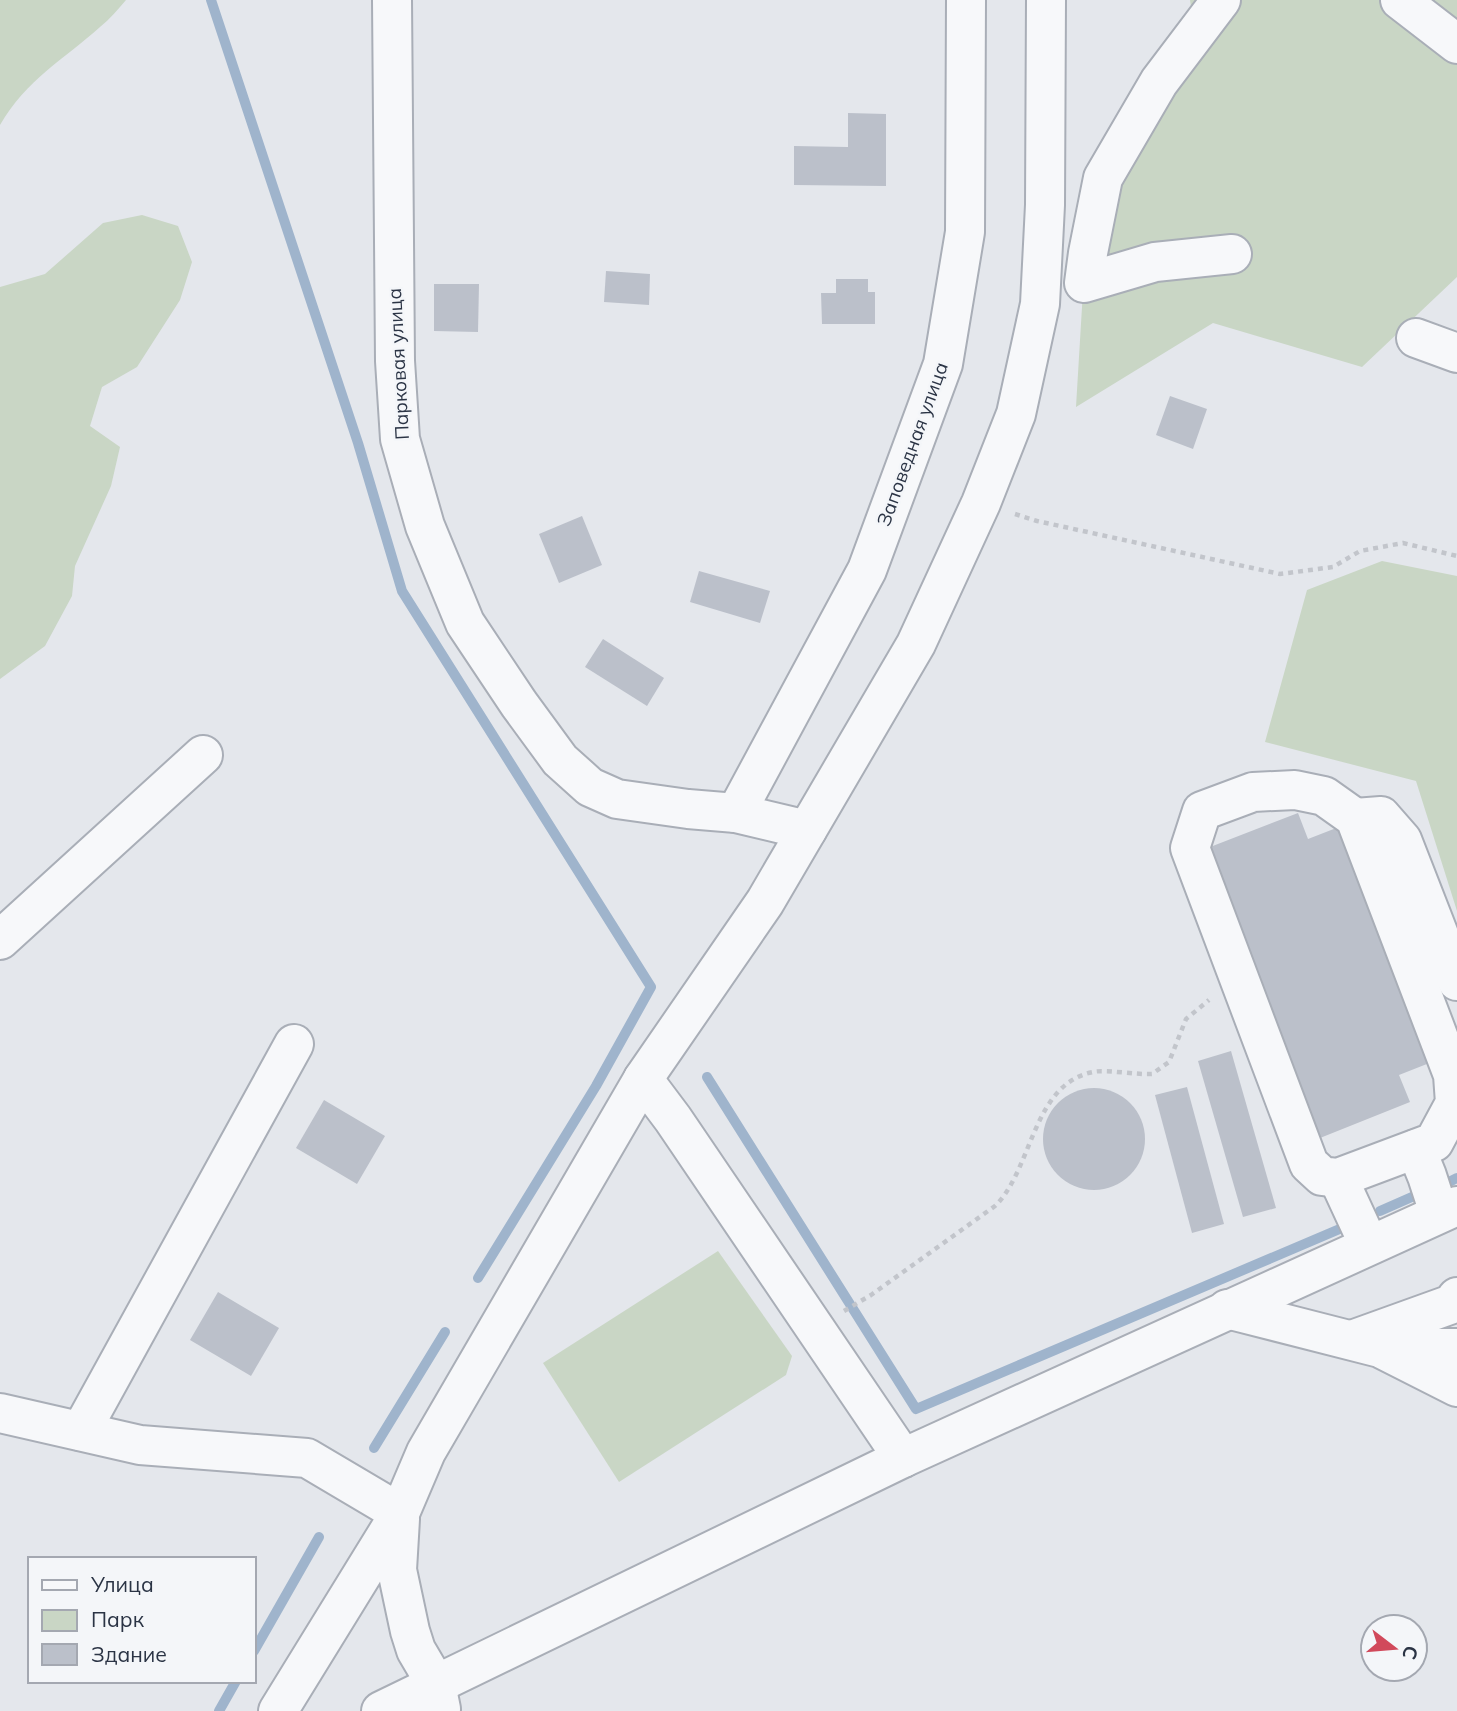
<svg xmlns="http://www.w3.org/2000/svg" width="1457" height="1711" viewBox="0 0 1457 1711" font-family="Mulish,sans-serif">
<rect width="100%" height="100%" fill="#e4e7ec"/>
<g fill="#c9d6c5">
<path d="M0,0H126C118,9 110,19 100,27C62,61 27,79 0,125Z"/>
<polygon points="1190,0 1457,0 1457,277 1362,367 1213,323 1076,407 1090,174 1192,14"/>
<polygon points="142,215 178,226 192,262 180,300 137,367 102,387 90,426 120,447 111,486 75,566 72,596 45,646 0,679 0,287 45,274 103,223"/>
<polygon points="1382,561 1457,576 1457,911 1416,781 1265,742 1307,590"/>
<polygon points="718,1251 792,1356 786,1375 619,1482 543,1363"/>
</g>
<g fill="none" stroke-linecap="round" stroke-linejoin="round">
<g stroke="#9fb4cc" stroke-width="10">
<polyline points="211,0 358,443 402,591 651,987 596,1086 478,1278"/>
<polyline points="707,1077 916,1409 1349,1225"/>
<polyline points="1449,1182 1457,1178"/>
<polyline points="1380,1211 1421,1193"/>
<polyline points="374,1448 445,1332"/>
<polyline points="254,1651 319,1537"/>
<polyline points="219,1711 236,1681"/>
</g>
</g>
<g fill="#bbc0ca">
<polygon points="848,113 886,114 886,186 794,185 794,146 848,147"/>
<polygon points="606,271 650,274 649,305 604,302"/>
<polygon points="836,279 868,279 868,292 875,292 875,324 822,324 821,293 836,293"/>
<polygon points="434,284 479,284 478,332 434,331"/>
<polygon points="1170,396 1207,409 1193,449 1156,435"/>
<polygon points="582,516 602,565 559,583 539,534"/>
<polygon points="699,571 770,591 760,623 690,602"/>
<polygon points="603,639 664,678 647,706 585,667"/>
<polygon points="1298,813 1308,839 1344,825 1437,1060 1399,1075 1410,1102 1320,1138 1205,849"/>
<polygon points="1231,1051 1276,1208 1243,1217 1198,1061"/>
<polygon points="1187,1087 1224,1224 1192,1233 1155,1095"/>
<circle cx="1094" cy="1139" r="51"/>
<polygon points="324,1100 385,1136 357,1184 296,1148"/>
<polygon points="218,1292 279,1328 251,1376 190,1340"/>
</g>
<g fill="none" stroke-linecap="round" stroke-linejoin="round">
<g stroke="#a9aeb7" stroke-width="42">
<g id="minor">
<polyline points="392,0 395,361 400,439 425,526 465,623 519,704 560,760 590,787 617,799 688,809 736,813 807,830"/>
<polyline points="1221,0 1159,82 1103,178 1088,253 1084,283 1155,262 1232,254"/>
<polyline points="1400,0 1457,44"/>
<polyline points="1416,338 1457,353"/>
<polygon points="1295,790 1324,796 1355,818 1453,1075 1455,1103 1434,1142 1338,1178 1322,1176 1309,1164 1190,848 1202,811 1253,792"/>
<polyline points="736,813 867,570 943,364 965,232 966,0"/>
<polyline points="1355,818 1381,816 1402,840 1457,981"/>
<polyline points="0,940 203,755"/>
<polyline points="643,1079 673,1119 903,1458"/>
<polyline points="1416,1149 1427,1176 1439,1213"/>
<polyline points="1338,1178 1369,1245"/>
<polyline points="1227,1309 1380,1348 1457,1387"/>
<polyline points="1352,1340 1452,1304 1457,1297"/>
<polyline points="1386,1348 1457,1348"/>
<polyline points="0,1413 140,1445 307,1458 400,1513"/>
<polyline points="81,1431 294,1044"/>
<polyline points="400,1519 397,1570 410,1631 416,1650 436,1684 441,1709"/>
<polyline points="278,1711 400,1513 426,1452 643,1079 765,902 916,644 981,503 1016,414 1040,304 1045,205 1046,0"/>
<polyline points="381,1711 903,1458 1457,1206"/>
</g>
</g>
<g stroke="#c2c5cb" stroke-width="4.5" stroke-dasharray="5 5" stroke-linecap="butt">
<polyline points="1015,514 1037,521 1280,574 1333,567 1360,551 1403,543 1457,556"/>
<path d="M844,1311L871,1295L995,1206C1033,1169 1032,1084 1093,1072C1104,1069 1137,1075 1152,1074L1169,1062L1186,1019L1209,1000"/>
</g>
<use href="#minor" stroke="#f7f8fa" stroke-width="38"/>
</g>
<g text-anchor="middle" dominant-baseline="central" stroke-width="5" stroke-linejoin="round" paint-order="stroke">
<g font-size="19" fill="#2b3445" stroke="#f4f6f9">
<text transform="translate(398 364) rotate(-93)">Парковая улица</text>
<text transform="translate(912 444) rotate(-70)">Заповедная улица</text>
</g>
</g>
<rect x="28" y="1557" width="228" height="126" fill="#f4f6f9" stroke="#a4a8b1" stroke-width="2"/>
<rect x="42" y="1580" width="35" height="10" fill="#f7f8fa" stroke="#a4a8b1" stroke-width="2"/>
<text x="91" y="1592" font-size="21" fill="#2b3445">Улица</text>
<rect x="42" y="1610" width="35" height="21" fill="#c9d6c5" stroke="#a4a8b1" stroke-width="2"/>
<text x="91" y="1627" font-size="21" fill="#2b3445">Парк</text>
<rect x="42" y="1644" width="35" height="21" fill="#bbc0ca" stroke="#a4a8b1" stroke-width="2"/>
<text x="91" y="1662" font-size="21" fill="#2b3445">Здание</text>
<g transform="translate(1394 1648) rotate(106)"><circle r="33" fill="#f4f6f9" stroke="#a4a8b1" stroke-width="2"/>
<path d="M0-5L12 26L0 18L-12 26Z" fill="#d1495b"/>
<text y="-10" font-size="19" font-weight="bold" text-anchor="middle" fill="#2b3445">С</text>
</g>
</svg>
